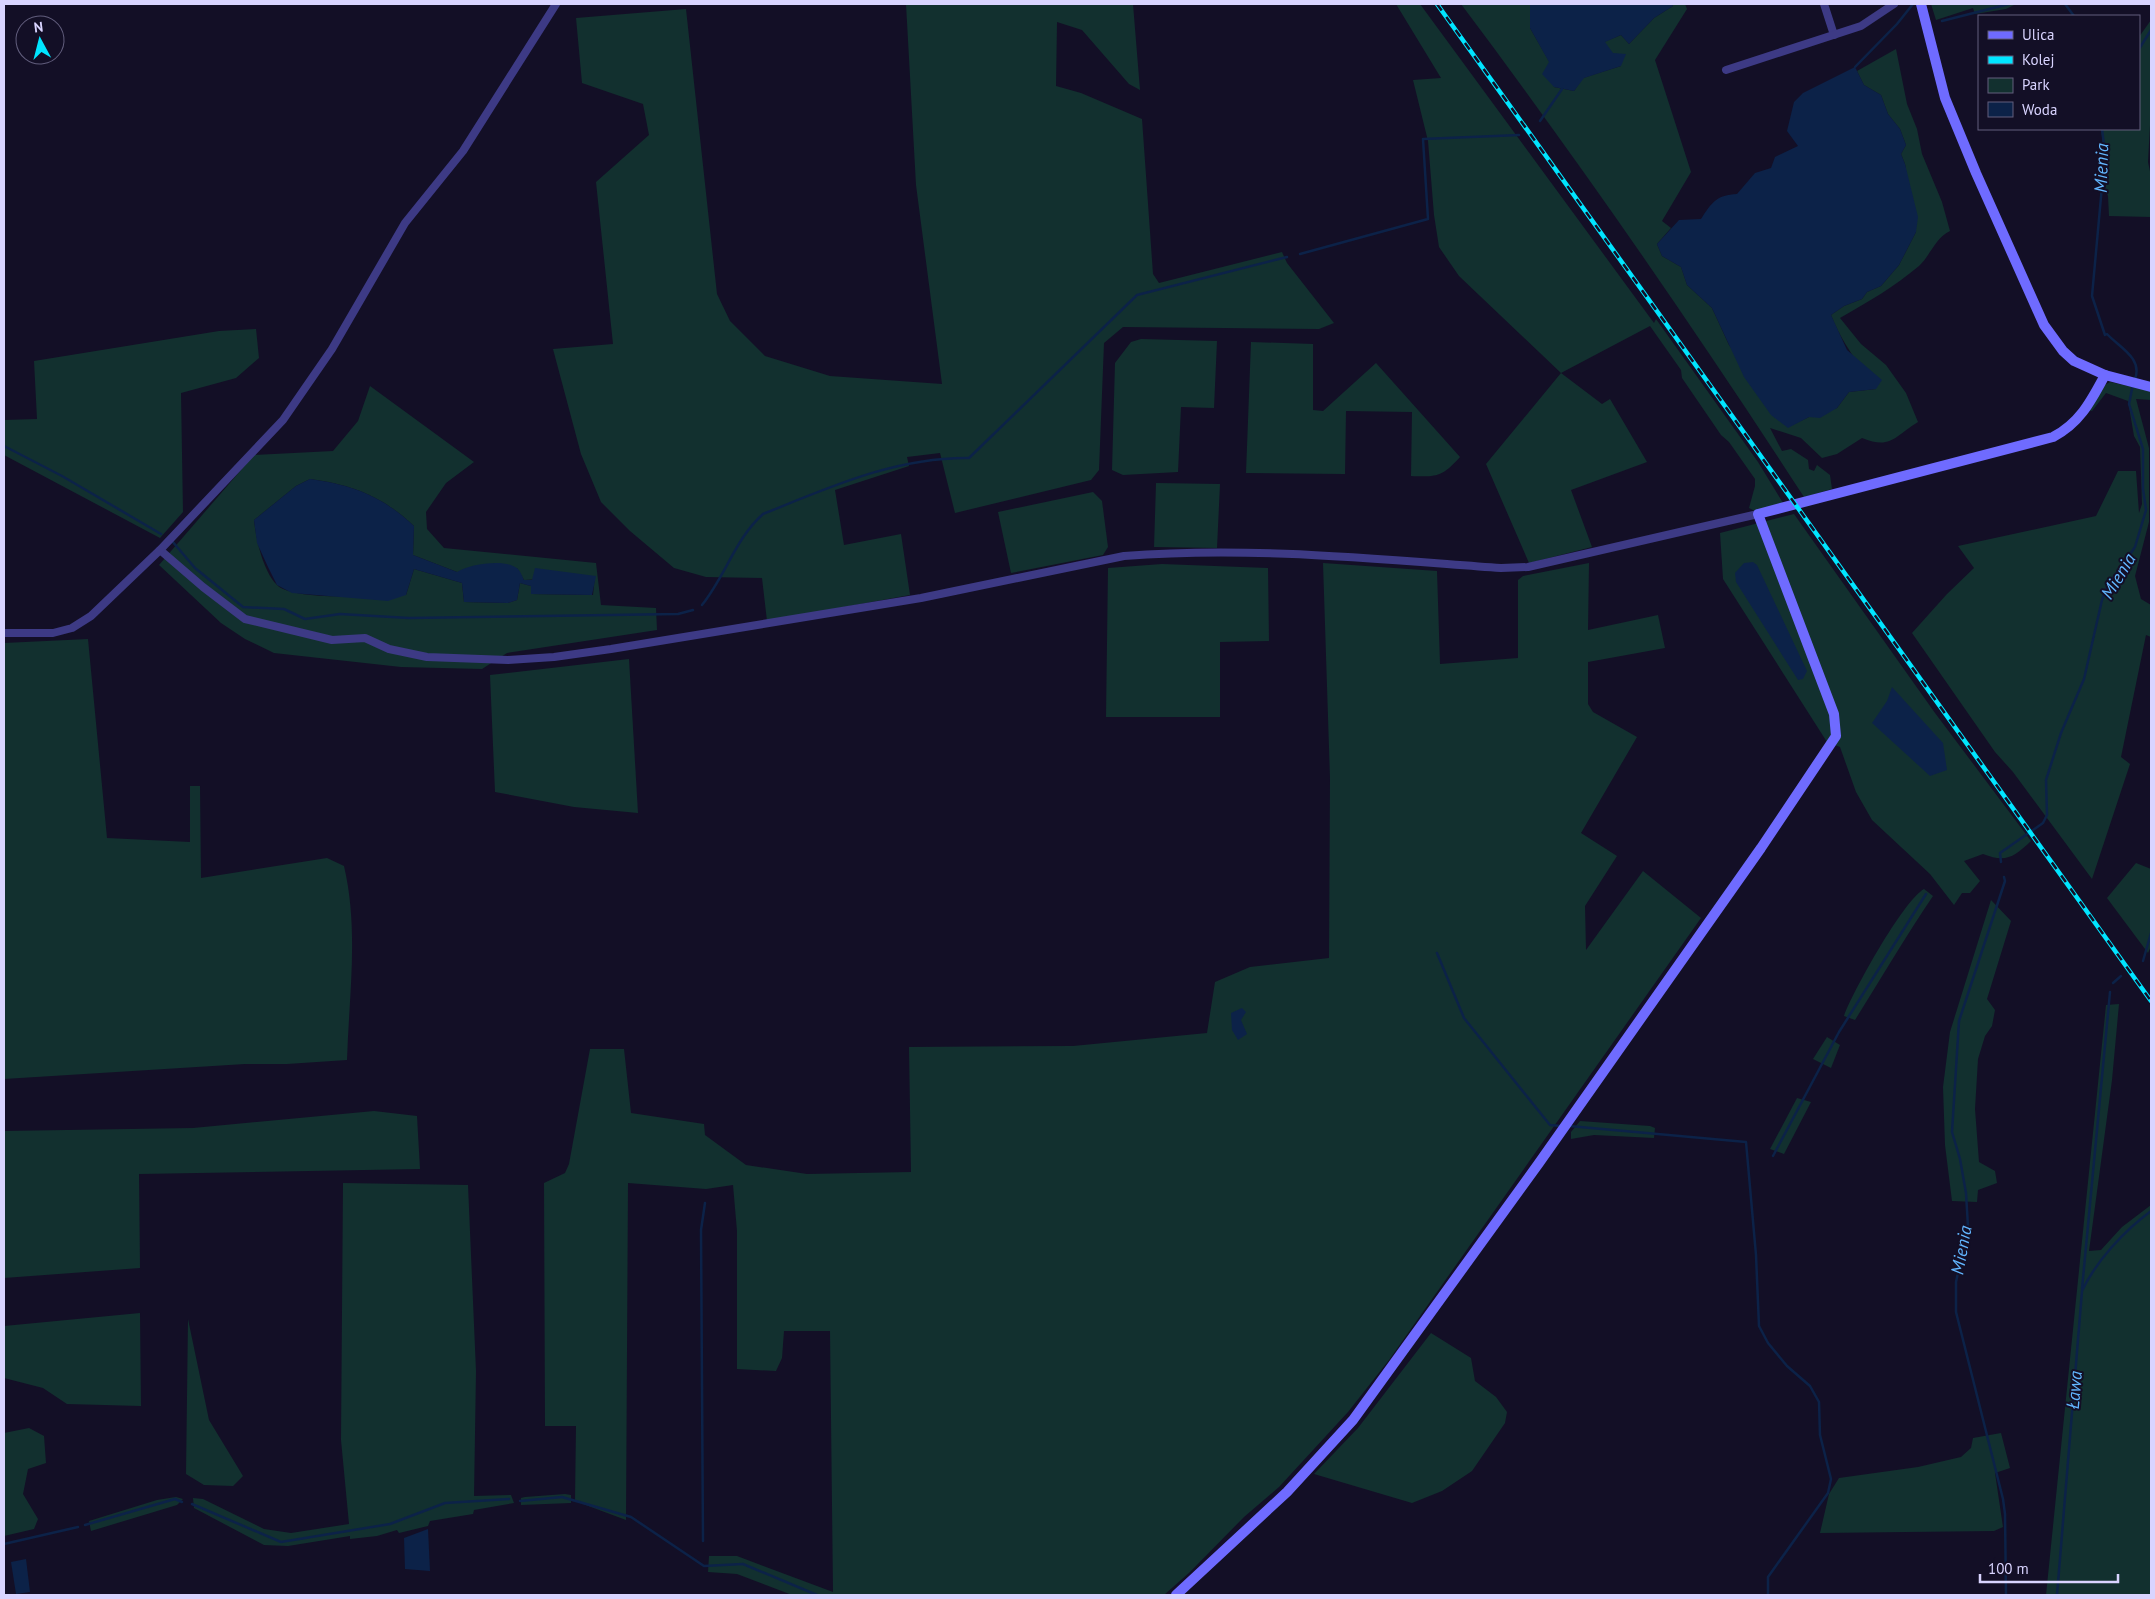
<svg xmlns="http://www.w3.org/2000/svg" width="2155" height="1599" viewBox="0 0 2155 1599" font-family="'PT Sans',sans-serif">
<rect width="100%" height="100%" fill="#130f26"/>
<g fill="#12302f" fill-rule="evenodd">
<polygon points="906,4 1133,4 1140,90 1129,84 1082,30 1057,22 1056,86 1081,93 1142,119 1153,274 1159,283 1282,252 1287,263 1334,323 1319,329 1123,327 1104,343 1099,470 1091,480 955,513 940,453 907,457 909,466 835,490 844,545 901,534 910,595 767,621 762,578 706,577 674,568 630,531 601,502 581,454 553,349 613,344 596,182 649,135 643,104 582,83 576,18 686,9 717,294 730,321 765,356 830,376 942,384 916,185"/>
<polygon points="1396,4 1420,4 1654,323 1656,319 1758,462 1783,503 1755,511 1749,508 1755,486 1755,479 1729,442 1721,435 1682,378 1681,370 1650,326 1561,373 1602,404 1610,399 1647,462 1571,490 1592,547 1529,563 1486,464 1561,373 1459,276 1439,247 1434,215 1428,141 1413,80 1441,78"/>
<path d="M1461,4H1530V28L1550,63L1554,87L1574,91L1583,78L1621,66L1604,42L1621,35L1629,44L1654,18L1673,6L1672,4H1685L1687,9L1655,60L1691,172L1662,221L1671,228L1657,244L1662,256L1681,267L1687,285L1712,308L1729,345L1788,427L1809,417L1837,408L1849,392L1876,389C1858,362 1843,345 1831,315L1844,306L1862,299L1867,292L1881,286L1899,265L1916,232L1905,164L1901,154L1906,145L1900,129L1888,114L1881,95L1864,85L1857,71L1896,49L1907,104L1917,129L1922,154L1942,202L1950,231C1936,237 1930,256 1919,266C1894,287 1868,302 1840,318L1861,344L1886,365L1906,393L1918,422C1895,436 1891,450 1862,438L1837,454L1822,458L1801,438L1770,428L1782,451L1791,449L1808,460L1809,469L1814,471L1817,465L1830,475L1832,489L1804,497C1695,329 1581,164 1461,4Z"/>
<polygon points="1931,4 2016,4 2006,9 1975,14 1973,8 1936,20"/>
<polygon points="2151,20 2151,107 2148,162 2151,176 2151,217 2109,216 2108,196 2100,177 2104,153 2101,129 2139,129 2139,37"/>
<polygon points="256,329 259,358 236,378 181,393 183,512 160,538 4,455 4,420 37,419 34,361 219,331"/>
<polygon points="1141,339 1217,341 1214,408 1181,407 1178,472 1123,475 1112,470 1115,363 1131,342"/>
<path d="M1251,342L1313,344V410L1323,411L1376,363L1460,457C1442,477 1437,477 1411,476L1412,412L1346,411L1345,474L1246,473Z"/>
<polygon points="2110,382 2151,391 2151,400 2136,399 2149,448 2149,522 2135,576 2141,599 2151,605 2151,637 2146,635 2121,757 2130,764 2092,879 2013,772 1995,752 1912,633 1947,594 1974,568 1958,546 2096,516 2118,471 2136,471 2139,513 2142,504 2140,447 2134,436 2128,401 2106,393 2092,411 2088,410 2103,386"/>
<path d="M370,386L474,462L446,483L426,512L427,529L444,548L596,563L601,605L656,608L657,630L507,653L482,669L401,667L274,653L245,639L221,623L159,565L254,455L333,451L358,421ZM310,479C353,485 382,496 414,526L413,555L457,572L517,568L524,580L595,576L593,595L532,594L531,586L520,583L517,600L508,603L464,602L462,583L414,569L406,595C380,595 294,602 277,585C263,571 256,539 254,520L296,486Z"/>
<polygon points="1156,483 1220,484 1217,548 1154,547"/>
<polygon points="1093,492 1102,501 1108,547 1103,555 1011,573 998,512"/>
<path d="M1794,514L1935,713L2031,841C2014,857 2006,863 1983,854L1964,861L1980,881L1970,893H1962L1954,905L1930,874L1872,820L1856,792L1840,747L1827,742L1723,579L1720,533Z"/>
<polygon points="1323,563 1437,571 1440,664 1518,658 1518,580 1523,576 1589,563 1588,630 1658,615 1665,648 1588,662 1588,704 1593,712 1637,737 1581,833 1617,856 1585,906 1586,950 1643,871 1701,918 1389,1360 1348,1412 1279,1487 1244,1517 1190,1572 1164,1595 792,1595 737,1574 708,1572 709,1556 737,1556 833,1592 830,1331 784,1331 782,1358 776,1371 737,1369 737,1231 733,1185 706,1189 628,1183 626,1520 575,1501 576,1426 545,1426 544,1183 565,1173 569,1164 590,1049 624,1049 631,1113 704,1124 705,1135 746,1165 807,1174 911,1172 909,1047 1073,1046 1207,1033 1215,982 1250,967 1329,958 1330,778"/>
<polygon points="1162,564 1268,568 1269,641 1220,642 1220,717 1106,717 1108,568"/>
<path d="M88,639L107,838L190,842V786H200L201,878L327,858L344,866C359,930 349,995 347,1060L287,1064H245L4,1079V643Z"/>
<polygon points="629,659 638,813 574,807 495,792 490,675"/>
<polygon points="2136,863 2151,869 2151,946 2148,953 2107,898"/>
<path d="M1924,889L1933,896C1905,937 1881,979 1855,1020L1844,1016C1853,991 1903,901 1924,889Z"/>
<polygon points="1991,900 2011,921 1987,999 1995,1010 1992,1026 1985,1036 1978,1059 1975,1109 1979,1162 1995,1171 1997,1183 1978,1190 1977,1202 1952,1201 1945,1145 1943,1087 1950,1032"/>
<polygon points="2119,1004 2112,1080 2089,1251 2101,1250 2122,1227 2151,1205 2151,1595 2046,1595 2106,1005"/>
<polygon points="1827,1037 1840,1045 1831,1068 1813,1059"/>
<polygon points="1797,1098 1811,1102 1784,1154 1770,1149"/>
<polygon points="374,1111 417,1116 420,1169 139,1174 140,1268 4,1278 4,1131 193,1128"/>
<polygon points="1580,1121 1650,1126 1655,1128 1654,1138 1594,1135 1571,1139 1571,1132"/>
<polygon points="343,1183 468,1185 476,1371 474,1496 511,1495 514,1503 474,1510 473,1514 430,1521 428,1526 399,1533 397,1530 377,1536 350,1539 350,1536 288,1546 264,1545 194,1508 193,1498 203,1499 264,1529 291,1533 349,1524 341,1440"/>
<polygon points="140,1313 141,1406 67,1404 43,1388 4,1378 4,1326"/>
<polygon points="188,1319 209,1420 243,1476 233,1486 204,1485 186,1474"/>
<polygon points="1431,1333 1471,1358 1475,1381 1496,1397 1507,1412 1505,1423 1472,1471 1442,1491 1412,1503 1314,1474 1358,1428"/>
<polygon points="29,1428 44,1436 46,1463 28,1469 23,1494 38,1519 34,1529 4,1536 4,1433"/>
<polygon points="2001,1433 2010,1468 1995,1473 2003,1527 1994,1531 1820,1533 1829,1494 1839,1478 1918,1467 1961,1457 1971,1448 1973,1438"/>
<polygon points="565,1494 571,1495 571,1503 521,1505 521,1498 525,1497"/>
<polygon points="176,1497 183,1499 177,1505 91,1531 89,1521 157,1500"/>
</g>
<g fill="#0c2248">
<polygon points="1530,4 1672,4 1673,6 1654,18 1629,44 1621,35 1605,42 1613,53 1626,54 1621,66 1584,78 1574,91 1554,87 1542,74 1549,62 1530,28"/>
<path d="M1855,67L1864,85L1881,95L1888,114L1900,129L1906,145L1901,154L1905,164L1918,217L1916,232L1899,265L1881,286L1867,292L1862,299L1844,306L1831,315L1847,350L1882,380L1876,389L1849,392L1837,408L1820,418L1809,417L1788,428L1771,415L1744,377L1712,308L1687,285L1681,267L1662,256L1657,244L1679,220L1701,219C1712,202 1717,195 1737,194L1755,173L1771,168L1775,157L1798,146L1787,131L1794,102L1803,93Z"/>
<path d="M310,479C353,485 382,496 414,526L413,555L457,572C469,564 503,559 515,567C520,569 522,576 524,580H532L535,568L596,576L592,595L531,594V586L520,583L517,600L508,603L464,602L462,583L414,569L406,595L388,601L292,593L277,585L268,567L257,543L254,520L296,486Z"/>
<polygon points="1753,562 1757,565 1807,671 1803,679 1798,680 1736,582 1735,573 1744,563"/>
<polygon points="1892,687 1943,743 1947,770 1930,776 1872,723 1887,701"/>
<polygon points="1242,1008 1246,1012 1241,1020 1247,1034 1238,1040 1232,1030 1231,1013"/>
<polygon points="428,1529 430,1571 405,1569 404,1538"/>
<polygon points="26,1559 30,1592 16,1594 11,1562"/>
</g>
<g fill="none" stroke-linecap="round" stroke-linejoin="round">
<g stroke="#0c2248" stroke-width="2.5">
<polyline points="2065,4 2074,16"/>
<polyline points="1942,21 2009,4"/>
<polyline points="2139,49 2151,30"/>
<polyline points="1855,67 1897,24 1913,4"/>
<polyline points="1540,121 1562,89"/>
<path d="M2102,129L2105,153L2092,296L2105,335L2107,334C2119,347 2143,358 2135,379"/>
<polyline points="1300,254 1428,219 1423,139 1519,135"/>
<polyline points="4,446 62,476 161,534"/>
<polyline points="172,541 195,568 243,607 284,609 305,619 340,614 409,618 678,614 693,610"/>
<path d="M702,605C726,575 735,539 763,514C830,487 896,457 969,458L1137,295L1287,257"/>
<polyline points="2001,862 2000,853 2043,823 2047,815 2046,780 2061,733 2084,679 2102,600 2107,587 2135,547 2146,510 2143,489 2143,449 2129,404 2133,384"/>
<polyline points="2004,877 2005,881 1959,1021 1952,1132 1960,1159 1966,1193 1968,1227 1956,1282 1956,1312 2003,1499 2005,1514 2006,1595"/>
<polyline points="1437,953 1464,1018 1550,1125 1561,1126"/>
<polyline points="2143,961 2151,933"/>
<polyline points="2113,983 2121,976"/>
<polyline points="1569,1126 1746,1142 1756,1255 1759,1326 1768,1343 1787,1366 1810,1386 1819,1402 1820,1435 1831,1479 1828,1493 1768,1577 1768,1595"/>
<polyline points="1773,1156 1839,1032 1926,894"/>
<polyline points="2082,1289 2110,992"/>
<polyline points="520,1501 562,1497 631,1517 704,1566 743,1564 817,1595"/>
<polyline points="192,1504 281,1542 390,1524 445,1503 509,1499"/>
<polyline points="85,1525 175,1499 182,1502"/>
<polyline points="703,1541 701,1230 705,1203"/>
<polyline points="4,1544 78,1527"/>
<path d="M2057,1595L2082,1291C2096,1261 2124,1231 2151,1211"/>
</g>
<g stroke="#3d3a85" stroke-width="8">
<polyline points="1824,4 1834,35"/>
<polyline points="1726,70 1861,26 1894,4"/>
<path d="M160,550L203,587L245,619L332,640L365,638L389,649L427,657L508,660L554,657L611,649L921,598L1124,556C1249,546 1376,559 1501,568L1528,567L1758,514"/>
<polyline points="4,633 53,633 72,628 91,616 160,550 283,420 332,349 405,223 463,151 556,4"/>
</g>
<g stroke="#6f6bff" stroke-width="10">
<polyline points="1921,4 1945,98 1976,173 2044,325 2063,351 2074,361 2105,375 2151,387"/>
<path d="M1176,1595L1287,1492L1353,1420L1539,1163L1761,848L1836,736L1834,714L1758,514L2053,437C2080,423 2091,401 2105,375"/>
</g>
<g stroke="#00e5ff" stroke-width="4.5">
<polyline id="rail" points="1437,4 2151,1001"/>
</g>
<use href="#rail" stroke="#130f26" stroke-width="2.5" stroke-dasharray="8" stroke-linecap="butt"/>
</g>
<g text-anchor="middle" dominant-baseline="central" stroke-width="4" stroke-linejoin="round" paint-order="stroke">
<g font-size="18" font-style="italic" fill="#62b6ff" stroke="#130f26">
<text transform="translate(2101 168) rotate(-88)">Mienia</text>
<text transform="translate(2118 576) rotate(-59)">Mienia</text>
<text transform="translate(1961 1250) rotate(-80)">Mienia</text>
<text transform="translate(2074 1390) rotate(-85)">Ława</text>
</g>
</g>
<rect width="2155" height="1599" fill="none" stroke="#d9d4ff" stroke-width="10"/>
<rect x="1978" y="15" width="162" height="115" fill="#130f26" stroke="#625e7d"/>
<rect x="1988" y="31" width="25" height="8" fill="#6f6bff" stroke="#625e7d"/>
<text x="2022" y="40" font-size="15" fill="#d9d4ff">Ulica</text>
<rect x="1988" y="56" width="25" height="8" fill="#00e5ff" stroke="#625e7d"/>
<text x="2022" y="65" font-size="15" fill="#d9d4ff">Kolej</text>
<rect x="1988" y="78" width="25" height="15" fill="#12302f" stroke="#625e7d"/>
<text x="2022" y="90" font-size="15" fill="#d9d4ff">Park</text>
<rect x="1988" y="102" width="25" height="15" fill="#0c2248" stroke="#625e7d"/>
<text x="2022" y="115" font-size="15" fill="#d9d4ff">Woda</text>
<g transform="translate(40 40) rotate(353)"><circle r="24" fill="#130f26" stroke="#625e7d"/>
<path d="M0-4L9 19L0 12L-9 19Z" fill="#00e5ff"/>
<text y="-8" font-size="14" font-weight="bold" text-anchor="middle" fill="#d9d4ff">N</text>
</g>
<path d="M1980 1574v8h138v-8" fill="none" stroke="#d9d4ff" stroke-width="2.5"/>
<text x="1988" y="1574" font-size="15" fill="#d9d4ff" stroke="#130f26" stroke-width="4" paint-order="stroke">100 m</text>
</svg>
